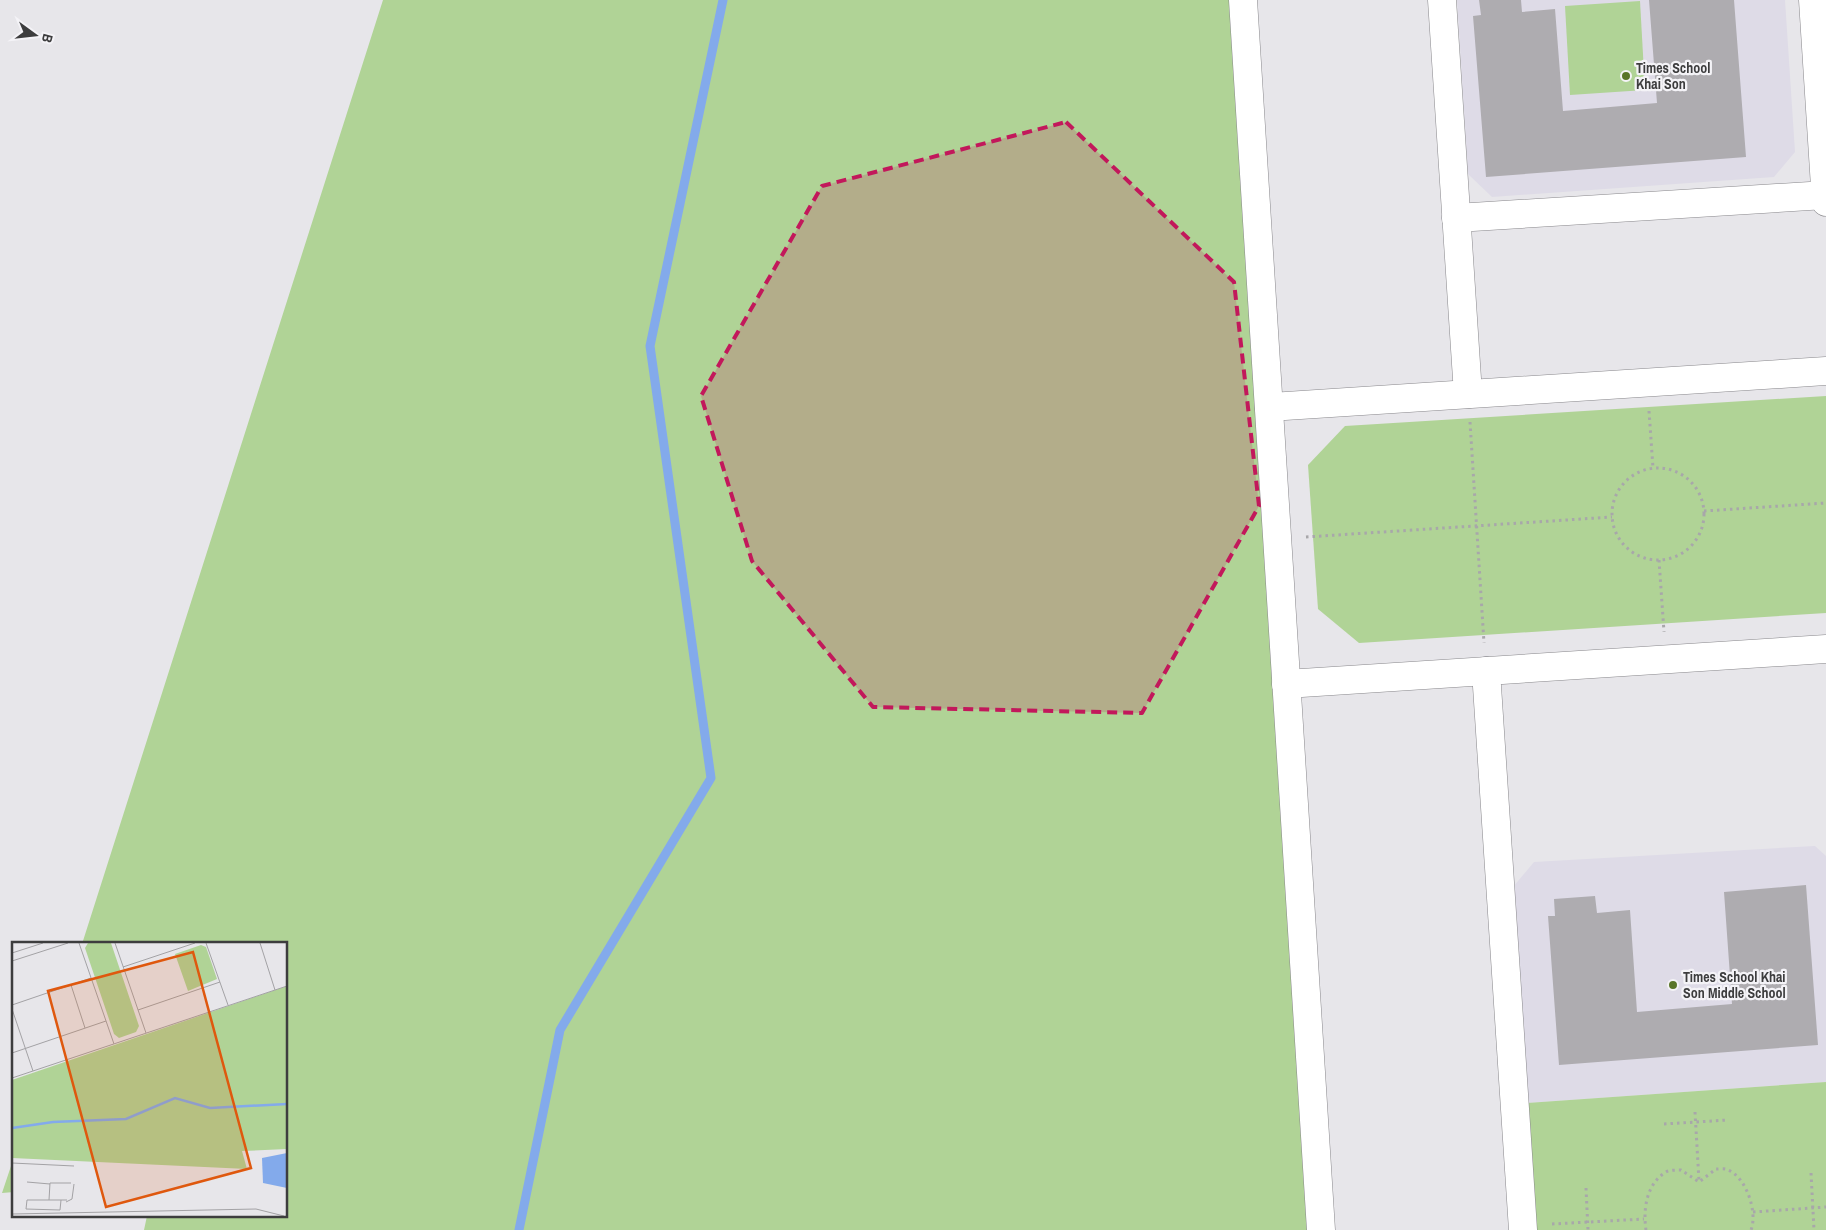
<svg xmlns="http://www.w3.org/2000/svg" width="1826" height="1230" viewBox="0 0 1826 1230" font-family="'Archivo Narrow',sans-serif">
<rect width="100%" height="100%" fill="#e7e6ea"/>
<g fill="#dedbe7">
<polygon points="1457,0 1785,0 1795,152 1774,177 1492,197 1468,174"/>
<polygon points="1815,846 1826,856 1826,1082 1527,1103 1513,887 1534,862"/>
</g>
<g fill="#b0d396">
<polygon points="383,0 1232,0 1316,1230 144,1230 147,1216 286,1216 286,944 82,944"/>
<polygon points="1640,1 1645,90 1570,95 1565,6"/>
<polygon points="1826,396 1826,613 1359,643 1318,609 1308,465 1345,426"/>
<polygon points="1826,1082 1826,1230 1535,1230 1527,1103"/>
<polygon points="14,1157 14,1192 2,1193"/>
</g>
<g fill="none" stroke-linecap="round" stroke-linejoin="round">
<polyline stroke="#83aaeb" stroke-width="9" points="519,1230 560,1030 711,778 650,346 723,0"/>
</g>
<g fill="#aeacb0">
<polygon points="1479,0 1521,0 1522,12 1555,9 1563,111 1657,103 1649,0 1734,0 1746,157 1486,177 1473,16 1481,15"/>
<polygon points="1806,885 1818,1045 1559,1065 1548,916 1555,916 1554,899 1595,896 1597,913 1630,910 1637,1012 1732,1004 1724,892"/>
</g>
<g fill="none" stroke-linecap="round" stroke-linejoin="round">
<g stroke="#88878b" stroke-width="29">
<g id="minor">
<polyline points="1243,0 1321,1230"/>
<polyline points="1442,0 1468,394"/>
<polyline points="1813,0 1826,202"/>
<polyline points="1456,218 1826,195"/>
<polyline points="1269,407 1826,371"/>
<polyline points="1486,671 1523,1230"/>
<polyline points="1286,684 1826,649"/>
</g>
</g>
<g stroke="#a8a7aa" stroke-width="3" stroke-dasharray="2.5 4" stroke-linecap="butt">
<polyline points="1649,411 1653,468"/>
<polyline points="1470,422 1484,643"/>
<circle cx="1658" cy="514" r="46"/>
<polyline points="1704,511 1826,503"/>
<polyline points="1306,537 1612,517"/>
<polyline points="1659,560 1664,632"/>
<polyline points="1695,1112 1699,1181"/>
<polyline points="1664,1124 1728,1120"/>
<polyline points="1811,1173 1814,1230"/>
<polyline points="1586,1188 1588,1230"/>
<polyline points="1753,1212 1826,1207"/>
<polyline points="1552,1224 1644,1219"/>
<path d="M1646,1230C1643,1210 1646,1184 1666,1172C1669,1170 1677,1170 1681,1170L1699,1182L1716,1169C1719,1169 1725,1168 1728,1170C1746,1177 1758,1212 1751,1230"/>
</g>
<use href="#minor" stroke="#fff" stroke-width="28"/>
</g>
<path fill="#c2185b" fill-opacity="0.2" stroke="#c2185b" stroke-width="4" stroke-dasharray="10 6" stroke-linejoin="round" d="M1066,122L1234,282L1259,506L1142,713L873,707L752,561L701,396L822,186Z"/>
<g fill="#597529" stroke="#f4f3f7" stroke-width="2">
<circle cx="1626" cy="76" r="5"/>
<circle cx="1673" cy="985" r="5"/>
</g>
<g text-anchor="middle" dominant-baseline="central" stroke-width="4.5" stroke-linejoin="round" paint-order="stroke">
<g font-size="14" font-weight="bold" fill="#3d3d3e" stroke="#f4f3f7" text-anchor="start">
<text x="1636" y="68">Times School<tspan x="1636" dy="16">Khai Son</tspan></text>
<text x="1683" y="977">Times School Khai<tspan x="1683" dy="16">Son Middle School</tspan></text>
</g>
</g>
<g transform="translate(12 942)">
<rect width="275" height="275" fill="#e7e6ea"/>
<path d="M76,1H99L127,84L124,90L107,96L102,92L73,6ZM189,3L194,5L205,37L176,49L163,12ZM275,44V207L230,209L235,227L0,216V138Z" fill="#b0d396"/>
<path d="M275,211V246L251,241L250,216Z" fill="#83aaeb"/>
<path fill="none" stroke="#83aaeb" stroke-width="2.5" d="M0,186L41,180L114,177L163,156L198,166L275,162"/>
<path fill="none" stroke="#a3a2a5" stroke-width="1" d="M67,1L102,102M103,1L134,91M194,1L216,63M248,1L263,48M0,11L31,1M0,19L56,1M111,25L183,1M59,43L73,86M0,63L79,36M0,67L21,129M126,68L208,40M0,111L94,79M0,136L275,44M0,221L62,224M15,240L38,242M37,258L38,241H59M49,258L48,268L14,267L15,258H55M54,260L60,257L62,242M0,272L244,267L272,274"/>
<path fill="#df580e" fill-opacity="0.15" stroke="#df580e" stroke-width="2.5" d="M181,10L239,226L94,265L36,49Z"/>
<rect width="275" height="275" fill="none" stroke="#3d3d3e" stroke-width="2.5"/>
</g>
<g transform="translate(35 35) rotate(105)" stroke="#f4f3f7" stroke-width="4" paint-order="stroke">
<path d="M0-4L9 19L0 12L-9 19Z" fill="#3d3d3e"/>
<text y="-8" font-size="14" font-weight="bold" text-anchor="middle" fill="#3d3d3e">B</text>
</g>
</svg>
